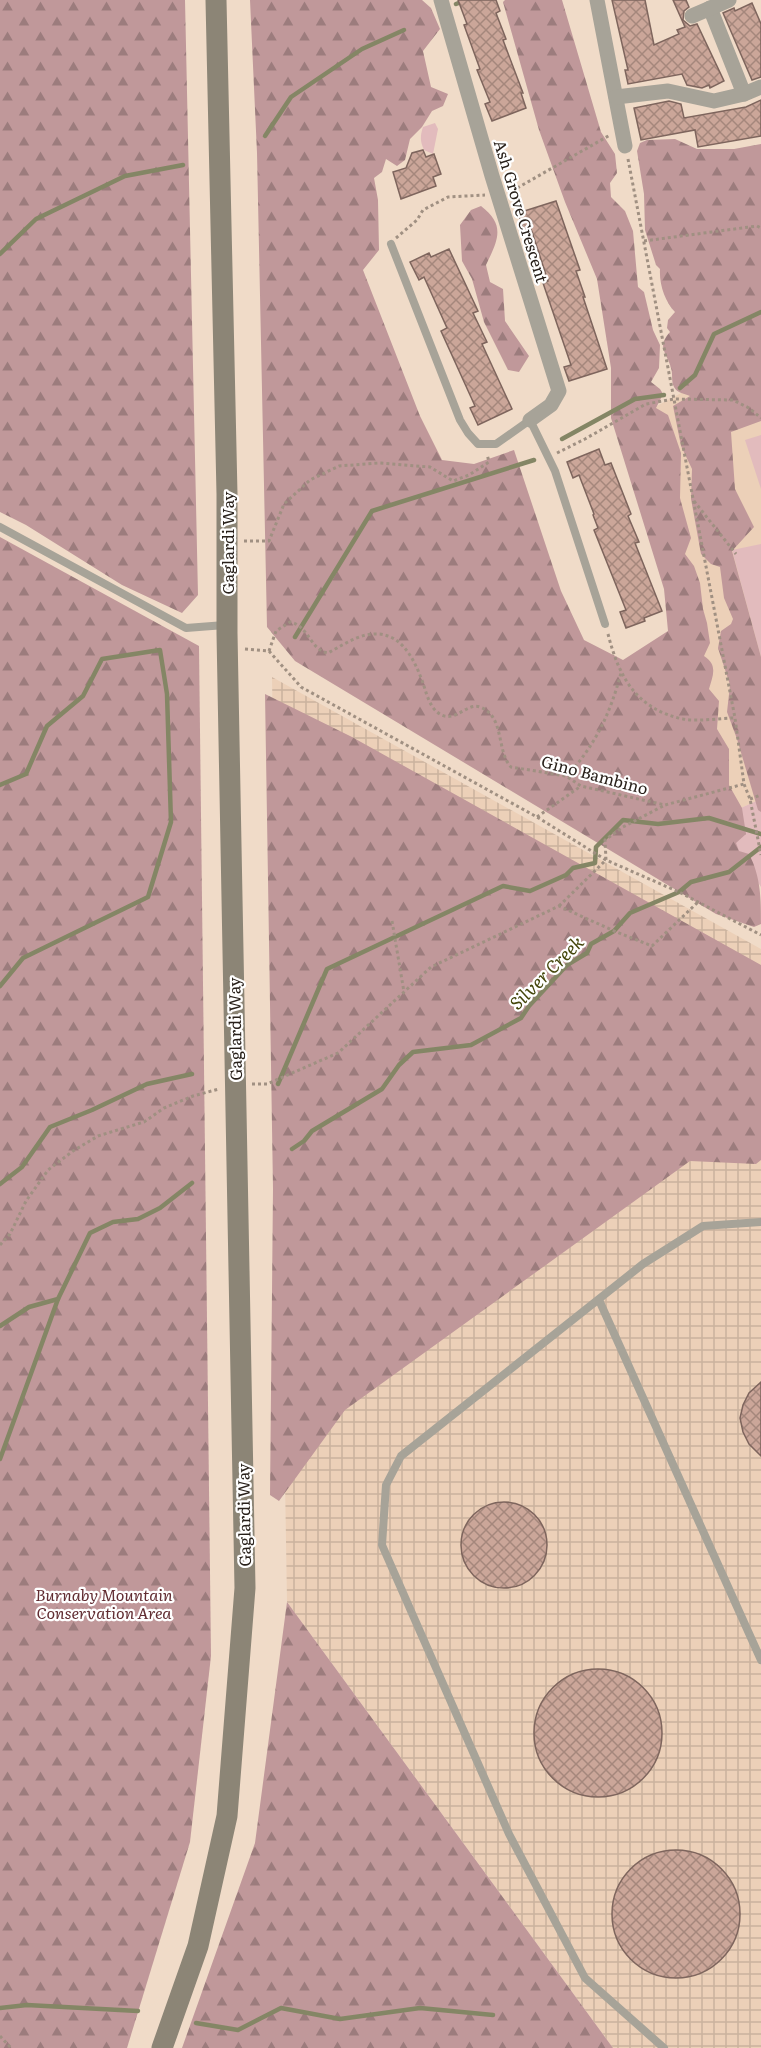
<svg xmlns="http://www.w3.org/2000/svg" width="761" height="2048" viewBox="0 0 761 2048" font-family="Literata,serif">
<defs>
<pattern id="industrial-grid" width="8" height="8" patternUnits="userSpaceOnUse" patternTransform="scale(1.5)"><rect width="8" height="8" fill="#ecd0b8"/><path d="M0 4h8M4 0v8" fill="none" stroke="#cab29e"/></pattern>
<pattern id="forest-firs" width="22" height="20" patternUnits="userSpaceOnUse" patternTransform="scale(1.5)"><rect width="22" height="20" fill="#c0989a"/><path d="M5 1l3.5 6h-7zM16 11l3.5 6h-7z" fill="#9c7c7d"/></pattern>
<pattern id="building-cross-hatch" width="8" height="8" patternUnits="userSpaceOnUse" patternTransform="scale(1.5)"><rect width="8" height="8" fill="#cba699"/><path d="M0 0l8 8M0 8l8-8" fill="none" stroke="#a5877c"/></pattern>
</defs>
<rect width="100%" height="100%" fill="#f0dbc8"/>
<polygon fill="#ecd0b8" points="761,351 761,799 716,819 649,410"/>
<polygon fill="url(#industrial-grid)" points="272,677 761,949 761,2048 613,2048 287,1602"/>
<g fill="#e2bbbd">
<path d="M435,123L438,129L433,154L424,150C420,141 420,136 423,127Z"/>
<polygon points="761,435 761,489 745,440"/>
<polygon points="761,544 761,657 732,550"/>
<polygon points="761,799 761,887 716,819"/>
</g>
<g fill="url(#forest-firs)">
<polygon points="0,0 185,0 198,595 182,613 122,585 26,525 0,512"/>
<path d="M250,0H422L431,8L440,29L423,51L431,87L448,94L443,106L432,111L422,127L410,139L405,160L397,166L386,159L382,172L374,178L378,200L379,250L363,270L420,416L442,460L474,464L514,450L561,591L584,640L623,660L668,631L664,589L611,418V368L597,279L565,202L539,130L503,2L505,0H562L601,132L615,154L617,173L610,183L611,197L625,211L633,231L638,287L644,292L653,330L660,345L659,368L651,382L660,389L663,394L656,408L668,415L681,453L680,498L691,538L685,554L694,566L700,583L703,609L707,623L710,643L704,656C718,665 713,675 709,689L719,701L717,729L729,749V785L742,808L746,834L736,843L739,851L749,854C761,877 761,899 761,924L754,927L716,914L295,661L267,627L257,153Z"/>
<path d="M675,139L697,149H734L761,144V421L731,432L735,489L754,527L732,551L761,657V812L758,810L737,739L727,712L730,685L718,648L721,631L731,624L733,619L724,598L720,567L711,564L701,554L691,499L692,469L681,446L673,406L690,396C685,394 677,393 674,387C671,381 673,374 671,368C667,352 656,348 670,332L667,328L668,320L675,312C665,302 659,284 660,269L656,265L645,230L644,194L637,151L640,143L647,140Z"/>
<path d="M481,206C506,225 498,240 486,265L490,282L503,289L505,321L529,356L519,372L508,370L484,322L472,279L462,261L460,225L471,210Z"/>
<polygon points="0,537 199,646 211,1656 190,1842 127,2048 0,2048"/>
<polygon points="265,694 352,737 761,965 761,1160 756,1164 690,1161 345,1410 279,1501 270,1495 273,1189"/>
<polygon points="287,1602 613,2048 182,2048 255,1843"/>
</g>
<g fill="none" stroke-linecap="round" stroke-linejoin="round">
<g stroke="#848665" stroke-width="4.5">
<polyline points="456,4 467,0"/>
<polyline points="265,136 291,97 362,49 404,30"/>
<polyline points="0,254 36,219 125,176 183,165"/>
<polyline points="680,388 695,375 714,334 761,312"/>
<polyline points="562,439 635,399 664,395"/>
<polyline points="295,637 372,511 534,460"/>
<polyline points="0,785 26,774 47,726 83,696 102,659 160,650 167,694 171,822 148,897 23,958 0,986"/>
<polyline points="278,1084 327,969 503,886 530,891 566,875 573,868 595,863 596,847 623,820 658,824 709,818 761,834"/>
<polyline points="292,1149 304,1141 312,1131 382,1089 399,1065 413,1052 471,1045 521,1018 529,1006 567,965 587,953 591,944 614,931 630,913 679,892 691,882 729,872 761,847"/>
<polyline points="0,1184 22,1167 50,1127 92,1110 147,1084 192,1074"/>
<polyline points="0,1326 29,1307 58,1299 90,1233 113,1222 138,1219 160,1208 192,1183"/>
<polyline points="0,1459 58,1299"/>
<polyline points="0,2008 27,2005 138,2011"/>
<polyline points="196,2023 238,2030 281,2008 340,2019 420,2008 493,2015"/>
</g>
</g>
<g fill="url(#building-cross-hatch)" stroke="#7e655d" stroke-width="1.5">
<polygon points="458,0 496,0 500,11 496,13 506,39 503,40 523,93 521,93 526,108 492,121 485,104 490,102 477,70 480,69 464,25 467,24"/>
<polygon points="612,0 645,0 654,45 679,34 677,30 685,27 673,0 686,0 689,7 684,11 683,20 690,26 697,24 724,81 710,88 709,85 702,88 687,85 682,74 628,84 625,70 628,70"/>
<polygon points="752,3 761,24 761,77 752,80 723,13 734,8 735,11"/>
<polygon points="761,100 761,136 698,147 695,130 641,140 634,108 669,101 681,104 684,118 746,107"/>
<polygon points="423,150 426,157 434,154 441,174 433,177 436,186 401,199 393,172 406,168 412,153"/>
<polygon points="556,201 580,270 576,271 585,297 583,297 607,369 569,381 564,367 571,365 543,283 548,281 531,229 524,231 518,213"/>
<polygon points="449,249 478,311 473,313 487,342 482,344 512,409 478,425 470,408 475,406 441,331 447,328 424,277 419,280 410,262 429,253 431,257"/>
<polygon points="599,449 605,465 611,463 631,514 628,516 639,542 635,543 662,611 644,618 645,621 626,628 620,612 626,610 594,530 598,528 593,515 594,514 579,475 573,478 567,462"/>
<polygon points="761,1382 761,1456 749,1444 743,1432 740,1418 743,1405 749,1393"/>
<circle cx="504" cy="1545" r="43"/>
<circle cx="598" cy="1733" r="64"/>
<circle cx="676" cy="1914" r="64"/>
</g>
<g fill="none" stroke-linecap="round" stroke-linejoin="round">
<g stroke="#a09082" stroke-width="3" stroke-dasharray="3 3" stroke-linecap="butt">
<polyline points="628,159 735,718 744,784 750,799 761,855"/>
<polyline points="512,191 610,135"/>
<polyline points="396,238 417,220 423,210 448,197 485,195"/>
<polyline points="644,241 757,226 761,228"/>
<polyline points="557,453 585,439 646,404 674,399 733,400 749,408 761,418"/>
<polyline points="694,501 736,554"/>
<polyline points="244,541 269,541 284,504 310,480 339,466 379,463 430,467 453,481 469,475 489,462 487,454"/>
<path d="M608,634C619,677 636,709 683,719C699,722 719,718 735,718"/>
<polyline points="245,649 269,651 301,687 537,817 606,860 679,892 761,935"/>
<path d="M269,651L276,631L290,622C309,626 310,650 328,653C339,647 353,638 366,635C399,628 413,656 423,683C426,692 429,705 437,712C454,726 466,702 480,707C505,716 496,751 511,767L566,776L581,786L665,805L744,784"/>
<path d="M567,776C596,744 610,714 621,673"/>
<polyline points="750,799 761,795"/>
<polyline points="537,817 581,786"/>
<polyline points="559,906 606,860 605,840 623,827 663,806"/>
<polyline points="392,921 404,992"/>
<polyline points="252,1084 267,1084 338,1053 431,967 559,906 614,931 652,946 698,902"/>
<polyline points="0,1245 10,1234 26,1201 48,1170 73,1151 98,1136 144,1122 164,1108 193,1096 219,1089"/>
<polyline points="0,2036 11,2048"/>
</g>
<g stroke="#a7a398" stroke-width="8">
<polyline points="391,244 460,420 468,433 478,444 496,444 530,420 555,471 605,624"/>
<polyline points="0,527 186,628 225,625"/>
<polyline points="599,1300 761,1660"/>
<polyline points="664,2048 585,1978 509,1834 382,1545 386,1485 401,1456 643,1264 703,1226 761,1222"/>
</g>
<g stroke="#a7a398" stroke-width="15">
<polyline points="441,0 492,176 559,391 551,405 530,420"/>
<polyline points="597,0 625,146"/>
<polyline points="710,8 744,94"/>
<polyline points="692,16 729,0"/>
<polyline points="616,97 668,91 714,101 744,94 761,87"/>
</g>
<polyline stroke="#8c8576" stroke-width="21" points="162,2048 198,1946 227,1816 245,1588 227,633 227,494 216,0"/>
</g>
<g text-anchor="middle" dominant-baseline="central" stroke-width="4.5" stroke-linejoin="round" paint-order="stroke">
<g font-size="16" fill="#28201a" stroke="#fff">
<text transform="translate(522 211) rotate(73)">Ash Grove Crescent</text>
<text transform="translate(227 543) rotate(-90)">Gaglardi Way</text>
<text transform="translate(595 774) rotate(15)">Gino Bambino</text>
<text transform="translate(234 1029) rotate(-91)">Gaglardi Way</text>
<text transform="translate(243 1515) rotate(-91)">Gaglardi Way</text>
</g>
<g font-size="16" font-style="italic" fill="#612c31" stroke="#fff">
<text x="104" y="1594">Burnaby Mountain<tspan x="104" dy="18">Conservation Area</tspan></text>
</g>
<g font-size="18" font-style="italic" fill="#44460b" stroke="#fff">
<text transform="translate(546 972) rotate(-45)">Silver Creek</text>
</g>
</g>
</svg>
